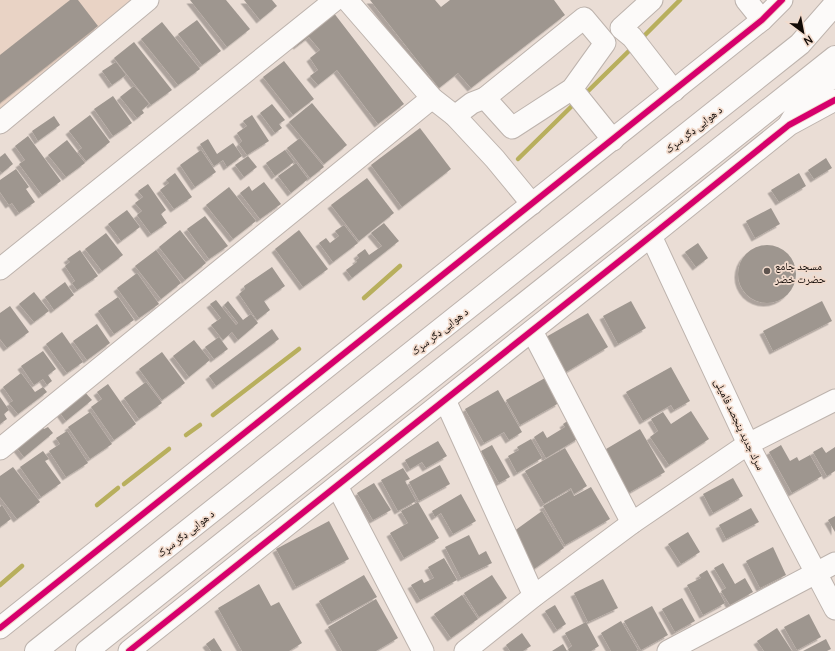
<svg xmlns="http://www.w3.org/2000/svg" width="835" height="651" viewBox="0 0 835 651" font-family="Manrope,'Noto Naskh Arabic',sans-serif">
<defs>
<filter id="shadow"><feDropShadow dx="-3.5" dy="3.5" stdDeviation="0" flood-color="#0004"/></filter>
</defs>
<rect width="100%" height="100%" fill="#eaddd5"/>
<polygon fill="#e9d3c5" points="0,0 138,0 0,112"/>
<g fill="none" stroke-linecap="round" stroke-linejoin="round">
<g stroke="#b8af5d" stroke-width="4.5">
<polyline points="641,39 680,0"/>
<polyline points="584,95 633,47"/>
<polyline points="518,159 575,103"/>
<polyline points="364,298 400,266"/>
<polyline points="213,415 299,349"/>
<polyline points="186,435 200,425"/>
<polyline points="124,484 169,449"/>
<polyline points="97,505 118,488"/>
<polyline points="0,585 22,566"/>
</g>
</g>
<g fill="#9e968f" filter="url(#shadow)">
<polygon points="70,0 78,0 98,26 0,103 0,55"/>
<polygon points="190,0 226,0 250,29 227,47"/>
<polygon points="244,0 272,0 277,6 260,20"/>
<polygon points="370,0 435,0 441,7 450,0 554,0 565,15 471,88 458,73 439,88"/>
<polygon points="330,8 404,104 378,124 337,70 318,85 310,76 318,70 310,58 320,50 309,37 297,46 292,38"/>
<polygon points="197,20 221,51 202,65 178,34"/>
<polygon points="162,22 200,69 178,85 141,39"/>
<polygon points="134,42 172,90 151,105 114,58"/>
<polygon points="284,61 314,99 293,115 263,77"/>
<polygon points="116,62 126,75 112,85 102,71"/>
<polygon points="134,86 149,104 142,110 144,113 137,118 120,97"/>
<polygon points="113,96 132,123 113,136 94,109"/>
<polygon points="312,103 347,145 324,164 289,122"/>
<polygon points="272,104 285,120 279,124 282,128 275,133 260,113"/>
<polygon points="90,115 110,142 86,161 78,151 82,148 69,131"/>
<polygon points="252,115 269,141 247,155 239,144 242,141 237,133 247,126 243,121"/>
<polygon points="54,116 60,125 38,141 32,131"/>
<polygon points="420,128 451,169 402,207 371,165"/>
<polygon points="28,136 61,181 42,195 19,164 25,160 15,146"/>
<polygon points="300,138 324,167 310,178 287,148"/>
<polygon points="208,139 217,154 233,143 242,156 227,167 223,160 214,166 200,144"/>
<polygon points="67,140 85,163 66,177 48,155"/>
<polygon points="201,150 216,172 195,187 180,165"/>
<polygon points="285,150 294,162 275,176 266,163"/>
<polygon points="5,153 13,164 2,173 0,171 0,157"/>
<polygon points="248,156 257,167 244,177 235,165"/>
<polygon points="826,158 832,168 814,179 808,170"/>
<polygon points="296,163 308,179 291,193 278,176"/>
<polygon points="16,169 29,187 26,189 35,202 19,213 12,203 9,205 0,192 0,180"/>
<polygon points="175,173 192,197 174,209 160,190 169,183 166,180"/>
<polygon points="799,173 806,186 779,202 771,190"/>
<polygon points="367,178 394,213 359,241 331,205"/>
<polygon points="264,182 281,204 260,219 240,193 249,186 252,191"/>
<polygon points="148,184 166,210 161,214 167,223 151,234 137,215 142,211 135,203 143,197 138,191"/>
<polygon points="229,187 256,221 233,239 206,205"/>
<polygon points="771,208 780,224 755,238 746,221"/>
<polygon points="127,210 140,227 121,241 108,224"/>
<polygon points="205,216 228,246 209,259 187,229"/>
<polygon points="384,223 399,241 352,278 346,270 357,262 356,260 359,258 357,255 365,249 369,255 382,246 371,233"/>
<polygon points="344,225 358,243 333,262 319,243 326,238 330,243 339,236 335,231"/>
<polygon points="180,230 206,263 185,280 159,247"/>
<polygon points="299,230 328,269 303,287 275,249"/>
<polygon points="106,233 123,255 102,271 85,249"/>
<polygon points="698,243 708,258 696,267 685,252"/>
<circle cx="767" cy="274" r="29"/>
<polygon points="80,250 98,276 77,290 72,283 75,281 65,266 70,262 67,259"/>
<polygon points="156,250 181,283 161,299 135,266"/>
<polygon points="272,267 285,286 264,301 270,310 257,320 239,294 245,289 244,286"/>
<polygon points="137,273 159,304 139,318 117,288"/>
<polygon points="65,282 74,295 54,310 45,297"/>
<polygon points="34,292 49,311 34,322 19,304"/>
<polygon points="118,297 134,320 114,334 98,311"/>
<polygon points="216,300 236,325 238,323 224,305 228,301 243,320 251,314 258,323 238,340 232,332 223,340 211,325 221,318 210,304"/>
<polygon points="631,301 646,328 618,344 603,316"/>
<polygon points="822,301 832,321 773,351 763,331"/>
<polygon points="10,306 29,332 7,348 0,339 0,313"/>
<polygon points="588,313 608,347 566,372 546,337"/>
<polygon points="97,324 110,343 87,360 73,341"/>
<polygon points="272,329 279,339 216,386 209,376"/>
<polygon points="62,332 83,362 67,373 46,344"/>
<polygon points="219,337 228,349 214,359 205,347"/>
<polygon points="194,340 210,360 189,377 173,356"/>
<polygon points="43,351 56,369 48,375 52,381 47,385 43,379 34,385 21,366"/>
<polygon points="162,352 185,383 162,400 139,369"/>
<polygon points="671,367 690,401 674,410 671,405 643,421 626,392"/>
<polygon points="21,373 35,392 43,387 47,392 18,414 9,403 13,401 3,387"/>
<polygon points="545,378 559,403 520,425 506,400"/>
<polygon points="146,382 162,403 139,419 124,398"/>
<polygon points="108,384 136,424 114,440 91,407 102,399 97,392"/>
<polygon points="83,390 92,400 66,421 58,410"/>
<polygon points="498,390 522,432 509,440 504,432 484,443 465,409"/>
<polygon points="0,397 9,410 4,414 7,419 0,424"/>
<polygon points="691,411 709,439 669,465 650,437 658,431 651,419 663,412 671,424"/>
<polygon points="90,412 112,444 90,459 68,427"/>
<polygon points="569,420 579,438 546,458 534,437 543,431 547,438 565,427 563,424"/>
<polygon points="42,426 44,429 48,427 53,433 24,457 16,447"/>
<polygon points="640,429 665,472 625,495 601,452"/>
<polygon points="67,431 88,463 66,477 49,451 60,444 56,438"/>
<polygon points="531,439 542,458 517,473 508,456 519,450 517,447"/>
<polygon points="438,441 447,456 426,468 422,462 410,469 405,460"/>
<polygon points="492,445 510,477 499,483 481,451"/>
<polygon points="781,445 790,461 797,457 799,461 810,455 822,476 792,493 769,452"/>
<polygon points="822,447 826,453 835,447 835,471 827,476 813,452"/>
<polygon points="565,448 587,486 574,494 571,488 544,504 525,471"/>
<polygon points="43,451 49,459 45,461 61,483 41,497 20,467"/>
<polygon points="440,465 450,484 419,501 409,482"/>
<polygon points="13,467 40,502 17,519 0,497 0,476"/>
<polygon points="403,468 410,479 405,481 416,501 398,511 381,480"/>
<polygon points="733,478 743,496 713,513 703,494"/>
<polygon points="374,483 391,510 373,520 357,493"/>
<polygon points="591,487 610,519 565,545 543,506 571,490 574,496"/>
<polygon points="461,494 476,521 453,534 441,513 435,517 432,511"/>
<polygon points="418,502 439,538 404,558 390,533 408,523 401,511"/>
<polygon points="2,505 11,519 0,527 0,507"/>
<polygon points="751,508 759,522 726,539 719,525"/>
<polygon points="542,511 564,548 534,569 510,534"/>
<polygon points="835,516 835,532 828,520"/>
<polygon points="329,521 349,559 296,587 276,549"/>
<polygon points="688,532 700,552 681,564 668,544"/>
<polygon points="469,535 479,555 486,551 492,563 461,578 445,547"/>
<polygon points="773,547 786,575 760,588 746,561"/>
<polygon points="444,558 457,580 420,600 411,585 422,579 424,583 434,578 428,567"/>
<polygon points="723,563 735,584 745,578 753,592 730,605 721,591 726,588 714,568"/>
<polygon points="707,570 725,603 703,615 687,585 701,578 699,575"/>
<polygon points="364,575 377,597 331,622 319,601"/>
<polygon points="492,575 507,598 479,617 464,593"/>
<polygon points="603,579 618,608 588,622 574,593"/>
<polygon points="259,584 271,606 279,602 302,643 289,651 242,651 218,608"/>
<polygon points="462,595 478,619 451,638 434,614"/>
<polygon points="682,598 695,621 675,632 662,609"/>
<polygon points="376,599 398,638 376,651 342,651 328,627"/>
<polygon points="555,605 566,624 557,630 545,611"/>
<polygon points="652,606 668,635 641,650 624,621"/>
<polygon points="809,614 821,637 797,650 784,627"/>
<polygon points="621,621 638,650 636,651 611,651 601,633"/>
<polygon points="586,622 599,646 591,651 569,651 568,649 572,646 565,633"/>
<polygon points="777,628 792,651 764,651 757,641"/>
<polygon points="522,633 531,646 523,651 510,651 506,645"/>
<polygon points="214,638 222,651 211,651 206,644"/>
<polygon points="826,639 831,649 827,651 803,651"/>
<polygon points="563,644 567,651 552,651"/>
</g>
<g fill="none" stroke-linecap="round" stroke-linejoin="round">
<g stroke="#bdb3ad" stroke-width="23">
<g id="minor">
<polyline points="347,0 432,98 455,116 495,159 532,204"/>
<polyline points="652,0 621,28 632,37 674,91"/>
<polyline points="746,0 762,20"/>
<polygon points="584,18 605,43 572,89 512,128 485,98"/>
<polyline points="572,89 613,140"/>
<polyline points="455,116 472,103 485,98"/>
<polyline points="0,123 148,0"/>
<polyline points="789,124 804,99 829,80 835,77"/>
<polyline points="651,236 748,444 835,609"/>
<polyline points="0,269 335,0"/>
<polyline points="532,331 632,523"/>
<polyline points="445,400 534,596"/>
<polyline points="0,449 432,98"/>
<polyline points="337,486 423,651"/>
<polyline points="0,628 762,20 782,0"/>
<polyline points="129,651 651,236 789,125 835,100"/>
<polyline points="465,651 534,596 632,523 748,444 835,400"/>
<polyline points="668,651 835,563"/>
</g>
</g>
<g stroke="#bdb3ad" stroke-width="24">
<g id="major">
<polyline points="36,651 800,44 835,4"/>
<polyline points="87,651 835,57"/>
</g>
</g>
<use href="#minor" stroke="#fcfaf9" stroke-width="21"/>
<use href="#major" stroke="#fcfaf9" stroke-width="22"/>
<g stroke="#f2dbcd" stroke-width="8">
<g id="cycleway">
<polyline points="0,628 762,20 782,0"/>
<polyline points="129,651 651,236 789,125 835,100"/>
</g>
</g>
<use href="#cycleway" stroke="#d6006c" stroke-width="6"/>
</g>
<circle fill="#5e544f" stroke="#f2dbcd" stroke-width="1.5" cx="767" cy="271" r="4"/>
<g text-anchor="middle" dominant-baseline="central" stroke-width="3.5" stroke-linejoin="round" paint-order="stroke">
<g font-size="11" fill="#120b07" stroke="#f2dbcd">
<text transform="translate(693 129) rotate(-38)">د هوایی ډګر سړک</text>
<text transform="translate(439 331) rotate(-38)">د هوایی ډګر سړک</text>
<text transform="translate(740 424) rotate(64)">سرك جدید پنجصد فامیلی</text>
<text transform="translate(185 533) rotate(-38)">د هوایی ډګر سړک</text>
</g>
<g font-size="11" fill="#120b07" stroke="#f2dbcd" text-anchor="start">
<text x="775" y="265">مسجد جامع<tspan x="775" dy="13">حضرت خضر</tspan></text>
</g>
</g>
<g transform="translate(803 32) rotate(148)" stroke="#f2dbcd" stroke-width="3" paint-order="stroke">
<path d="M0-3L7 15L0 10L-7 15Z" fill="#120b07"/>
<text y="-6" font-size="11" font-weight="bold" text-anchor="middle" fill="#120b07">N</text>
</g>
</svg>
